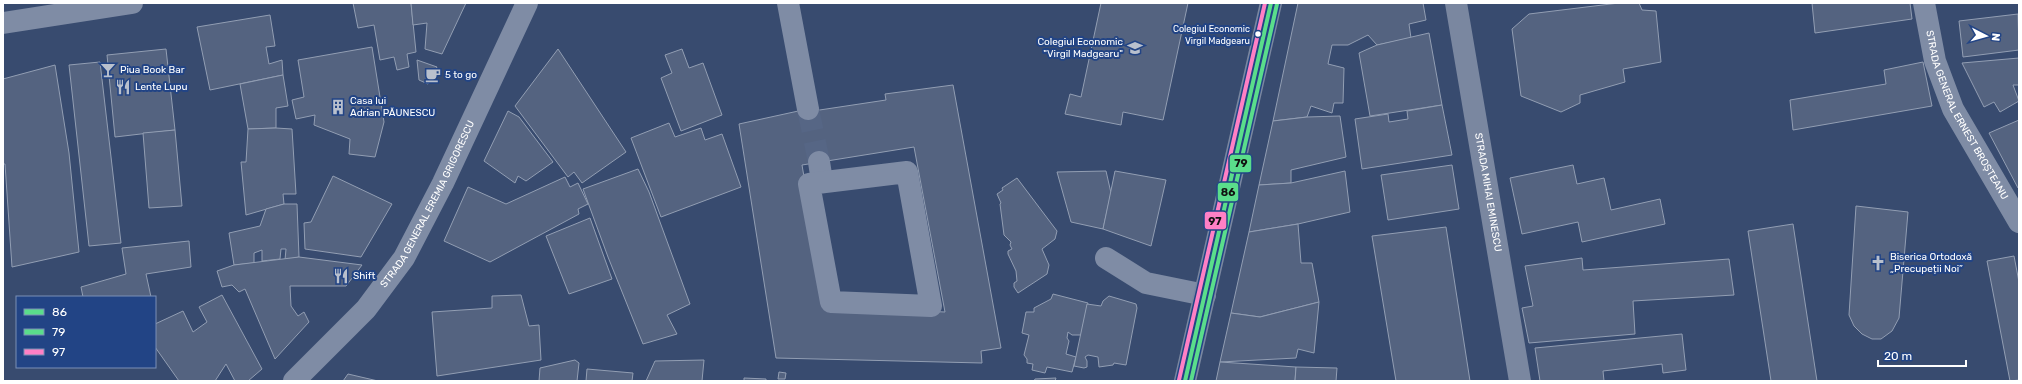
<svg xmlns="http://www.w3.org/2000/svg" width="2022" height="384" viewBox="0 0 2022 384" font-family="Rubik,sans-serif">
<rect width="100%" height="100%" fill="#384b6f"/>
<g fill="#546380" stroke="#929eb3" fill-rule="evenodd">
<polygon points="353,3 411,3 416,52 407,54 409,67 397,70 394,57 380,60 374,25 358,28"/>
<polygon points="411,3 466,3 442,54 425,49 427,23 413,25"/>
<polygon points="1101,3 1188,3 1163,120 1123,112 1121,125 1065,114 1070,94 1081,97"/>
<polygon points="1298,3 1423,3 1426,20 1409,24 1411,38 1377,45 1368,35 1348,45 1332,45 1328,64 1344,68 1343,103 1334,103 1332,113 1311,106 1307,117 1273,121"/>
<polygon points="1619,3 1639,3 1642,10 1656,11 1661,62 1623,69 1625,82 1580,95 1580,103 1561,112 1521,96 1512,29 1529,14"/>
<polygon points="1812,3 1910,3 1912,19 1815,33"/>
<polygon points="2018,14 2019,50 1963,57 1959,21"/>
<polygon points="270,15 275,46 266,47 269,64 282,60 283,75 210,90 197,27"/>
<polygon points="1429,33 1442,105 1370,116 1359,53 1377,45"/>
<polygon points="372,47 384,122 375,157 349,154 350,139 314,125 315,115 296,119 292,100 304,97 298,60"/>
<polygon points="166,49 175,130 115,137 107,55"/>
<polygon points="558,49 626,152 582,183 574,172 568,177 515,106"/>
<polygon points="682,49 689,68 703,63 722,115 681,131 661,78 672,73 665,55"/>
<polygon points="2019,58 2019,85 2013,85 2019,101 2000,112 1994,102 1984,107 1962,63"/>
<polygon points="417,60 437,67 428,84 419,80"/>
<polygon points="100,62 121,243 89,246 69,65"/>
<polygon points="1923,62 1932,106 1793,130 1790,100 1886,84 1884,70"/>
<polygon points="55,65 69,153 79,252 12,267 5,164 3,164 3,79"/>
<polygon points="283,75 288,106 276,108 276,128 248,129 240,84"/>
<path d="M953,85L1001,348L981,351L982,363L776,358L739,124L812,108L813,111L886,100L885,94ZM914,147L945,312L826,307L802,165Z"/>
<polygon points="1442,105 1452,155 1362,169 1355,119 1388,114 1389,122 1408,119 1407,111"/>
<polygon points="508,111 519,117 553,162 526,181 518,176 515,183 484,161"/>
<polygon points="1340,116 1346,157 1291,170 1291,183 1259,185 1273,121 1307,117"/>
<polygon points="2019,120 2019,188 2018,188 1989,133"/>
<polygon points="669,123 675,137 701,128 705,140 722,134 741,187 661,217 631,138"/>
<polygon points="276,128 292,129 296,194 283,194 284,204 246,215 241,162 246,162 248,129"/>
<polygon points="175,130 182,206 149,208 143,133"/>
<polygon points="1452,165 1459,209 1388,220 1381,175"/>
<polygon points="1573,165 1577,184 1604,178 1611,210 1660,199 1665,224 1582,242 1578,222 1522,234 1510,178"/>
<polygon points="638,169 649,192 690,304 667,315 677,334 643,344 608,257 583,189"/>
<polygon points="1106,171 1111,193 1103,229 1071,222 1057,172"/>
<polygon points="1115,171 1166,180 1151,246 1103,229"/>
<polygon points="1345,171 1350,212 1298,224 1249,232 1259,185 1291,183"/>
<polygon points="333,176 392,204 361,257 305,249 304,223 311,222"/>
<polygon points="565,177 570,187 578,183 588,204 578,209 579,214 490,262 444,241 468,187 506,204"/>
<polygon points="1017,178 1057,231 1055,239 1042,249 1049,265 1047,274 1018,293 1014,287 1014,283 1017,281 1016,271 1008,254 1008,251 1012,249 1010,245 1011,242 1004,235 1000,204 1001,203 997,194 1003,190 1002,188"/>
<polygon points="284,204 297,204 299,257 285,260 286,249 281,249 280,259 262,261 262,250 254,253 254,263 234,265 229,233 260,226 266,209"/>
<polygon points="1856,206 1908,212 1899,318 1892,331 1881,339 1872,339 1862,334 1854,326 1849,315"/>
<polygon points="590,218 612,279 569,294 546,236"/>
<polygon points="1298,224 1301,263 1312,263 1319,302 1260,317 1231,313 1249,232"/>
<polygon points="1793,224 1817,381 1771,381 1748,231"/>
<polygon points="1446,227 1470,381 1396,381 1372,236"/>
<polygon points="189,241 191,267 146,274 151,297 83,297 81,287 126,274 122,248"/>
<polygon points="2014,256 2019,282 2019,380 2010,381 1987,261"/>
<polygon points="299,257 362,265 346,286 290,286 291,306 298,316 304,312 309,322 275,359 245,289 239,292 232,285 222,287 217,271 234,265"/>
<polygon points="1582,258 1583,270 1729,259 1734,295 1633,301 1635,334 1529,343 1522,308 1533,306 1525,266"/>
<polygon points="1053,294 1088,303 1081,335 1072,335 1068,332 1067,338 1069,341 1066,354 1076,357 1072,372 1047,367 1045,373 1032,370 1033,364 1027,363 1027,359 1024,355 1029,335 1022,333 1026,312 1034,312 1034,308 1051,299"/>
<polygon points="222,295 262,369 248,381 235,381 226,364 215,381 179,381 155,347 155,324 183,311 193,332 207,322 199,307"/>
<polygon points="521,295 529,326 539,325 541,360 437,376 432,312 492,308 492,296"/>
<polygon points="1109,296 1136,304 1137,308 1126,365 1114,363 1113,365 1099,367 1098,357 1088,355 1085,357 1087,361 1087,367 1084,368 1074,366 1087,304 1101,306 1103,301"/>
<polygon points="1319,302 1314,353 1298,349 1296,358 1220,362 1231,313 1260,317"/>
<polygon points="1682,334 1686,370 1663,373 1662,364 1603,371 1604,381 1540,381 1535,348"/>
<polygon points="575,360 579,363 577,381 539,381 540,368"/>
<polygon points="704,360 702,381 646,381 655,361"/>
<polygon points="1220,362 1296,367 1295,381 1216,381"/>
<polygon points="1296,367 1337,368 1336,381 1295,381"/>
<polygon points="587,369 633,373 632,381 586,381"/>
<polygon points="779,372 786,373 785,379 778,379"/>
<polygon points="348,374 378,381 343,381"/>
<polygon points="744,378 766,379 766,381 744,381"/>
<polygon points="1056,378 1055,381 1034,381 1035,379"/>
</g>
<g fill="none" stroke-linecap="round" stroke-linejoin="round">
<polyline stroke="#566685" stroke-width="22" stroke-dasharray="22 11" stroke-linecap="butt" points="808,109 819,162"/>
<g stroke="#7f8ca5" stroke-width="22">
<polyline points="788,3 808,109"/>
<path id="s1" d="M1924,3L1935,61L1953,109L2019,222"/>
<polyline points="819,162 822,181"/>
<polygon points="907,172 931,306 831,302 809,184"/>
<polyline points="1106,258 1146,283 1205,295"/>
</g>
<g stroke="#7f8ca5" stroke-width="22">
<polyline points="3,23 132,3"/>
<path id="s2" d="M294,381L366,309L404,258L443,183L527,3"/>
</g>
<g stroke="#7a87a0" stroke-width="22">
<path id="s3" d="M1456,3L1520,381"/>
<polyline points="1185,381 1271,3"/>
</g>
<g stroke="#224485" stroke-width="7">
<polyline id="bus-1" points="1185,381 1271,3"/>
</g>
<g stroke="#224485" stroke-width="7">
<polyline id="bus-2" points="1191,381 1277,4"/>
</g>
<g stroke="#224485" stroke-width="7">
<polyline id="bus-3" points="1179,380 1265,3"/>
</g>
<use href="#bus-1" stroke="#5add8b" stroke-width="4"/>
<use href="#bus-2" stroke="#5add8b" stroke-width="4"/>
<use href="#bus-3" stroke="#ff80c5" stroke-width="4"/>
</g>
<defs>
<g id="school-bare" transform="scale(1.2)"><path d="M0-5L7-2L0 1L-7-2ZM-4 1L0 2.5L4 1V4Q0 6-4 4Z" fill="#b9c0cd" stroke="#224485" stroke-width="2.5" paint-order="stroke"/></g>
<g id="bar-bare" transform="scale(1.2)"><path d="M-6-5H6L.8 .8V4.5H3.5V6h-7V4.5H-.8V.8Z" fill="#b9c0cd" stroke="#224485" stroke-width="2.5" paint-order="stroke"/></g>
<g id="cafe-bare" transform="scale(1.2)"><path d="M-5.5-4.5H6V0H3Q3 3.5 0 3.5H-2.5Q-5.5 3.5-5.5 0ZM3-3.2v2h1.7v-2ZM-6 4.5H4V6H-6Z" fill="#b9c0cd" stroke="#224485" stroke-width="2.5" paint-order="stroke"/></g>
<g id="restaurant-bare" transform="scale(1.2)"><path d="M-5-6h1v4h1v-4h1v4h1v-4h1v5L-1.5 .5V6h-2V.5L-5-1ZM5-6V6H3V1.5H1.5Q1.5-4 5-6Z" fill="#b9c0cd" stroke="#224485" stroke-width="2.5" paint-order="stroke"/></g>
<g id="building-bare" transform="scale(1.2)"><path d="M-4-6H4V6H1V3H-1V6H-4ZM-2.5-4.3h1.7v1.8h-1.7ZM.8-4.3h1.7v1.8H.8ZM-2.5-1h1.7V.8h-1.7ZM.8-1h1.7V.8H.8Z" fill="#b9c0cd" stroke="#224485" stroke-width="2.5" paint-order="stroke"/></g>
<g id="church-bare" transform="scale(1.2)"><path d="M-1.2-6h2.4v3.5h3.3v2.4h-3.3V6h-2.4V-.1h-3.3v-2.4h3.3Z" fill="#b9c0cd" stroke="#224485" stroke-width="2.5" paint-order="stroke"/></g>
</defs>
<g fill-rule="evenodd">
<use href="#school-bare" x="1135" y="48"/>
<use href="#bar-bare" x="108" y="70"/>
<use href="#cafe-bare" x="433" y="75"/>
<use href="#restaurant-bare" x="123" y="87"/>
<use href="#building-bare" x="338" y="107"/>
<use href="#church-bare" x="1878" y="263"/>
<use href="#restaurant-bare" x="341" y="276"/>
</g>
<circle fill="#fff" stroke="#224485" stroke-width="1.5" cx="1258" cy="34" r="3.5"/>
<g text-anchor="middle" dominant-baseline="central" stroke-width="4" stroke-linejoin="round" paint-order="stroke">
<g font-size="9" fill="#fff" stroke="#224485" text-anchor="end">
<text x="1250" y="29">Colegiul Economic<tspan x="1250" dy="12">Virgil Madgearu</tspan></text>
</g>
<g font-size="10" fill="#fff" stroke="#224485" text-anchor="start">
<text x="1123" y="42" text-anchor="end">Colegiul Economic<tspan x="1123" dy="12">"Virgil Madgearu"</tspan></text>
<text x="120" y="70">Piua Book Bar</text>
<text x="445" y="75">5 to go</text>
<text x="135" y="87">Lente Lupu</text>
<text x="350" y="101">Casa lui<tspan x="350" dy="12">Adrian PĂUNESCU</tspan></text>
<text x="1890" y="257">Biserica Ortodoxă<tspan x="1890" dy="12">„Precupeții Noi”</tspan></text>
<text x="353" y="276">Shift</text>
</g>
<g font-size="10" fill="#fff" stroke="#224485">
<text stroke="none"><textPath href="#s1" startOffset="121">STRADA GENERAL ERNEST BROȘTEANU</textPath></text>
<text stroke="none"><textPath href="#s3" startOffset="192">STRADA MIHAI EMINESCU</textPath></text>
<text stroke="none"><textPath href="#s2" startOffset="224">STRADA GENERAL EREMIA GRIGORESCU</textPath></text>
</g>
</g>
<g stroke="#224485" stroke-width="1.5">
<rect x="1229" y="154" width="23" height="19" rx="4" fill="#5add8b"/>
<rect x="1217" y="182" width="22" height="20" rx="4" fill="#5add8b"/>
<rect x="1204" y="211" width="23" height="19" rx="4" fill="#ff80c5"/>
</g>
<g font-size="11" text-anchor="middle" font-weight="bold" fill="#111">
<text x="1241" y="167">79</text>
<text x="1228" y="196">86</text>
<text x="1215" y="225">97</text>
</g>
<rect width="2022" height="384" fill="none" stroke="#ffffff" stroke-width="8"/>
<rect x="16" y="296" width="140" height="72" fill="#224485" stroke="#7a8fb6"/>
<rect x="24" y="309" width="20" height="6" fill="#5add8b" stroke="#7a8fb6"/>
<text x="52" y="316" font-size="12" fill="#ffffff">86</text>
<rect x="24" y="329" width="20" height="6" fill="#5add8b" stroke="#7a8fb6"/>
<text x="52" y="336" font-size="12" fill="#ffffff">79</text>
<rect x="24" y="349" width="20" height="6" fill="#ff80c5" stroke="#7a8fb6"/>
<text x="52" y="356" font-size="12" fill="#ffffff">97</text>
<g transform="translate(1986 36) rotate(96)" stroke="#224485" stroke-width="3" paint-order="stroke">
<path d="M0-3L7 15L0 10L-7 15Z" fill="#ffffff"/>
<text y="-6" font-size="11" font-weight="bold" text-anchor="middle" fill="#ffffff">N</text>
</g>
<path d="M1878 360v6h88v-6" fill="none" stroke="#ffffff" stroke-width="2"/>
<text x="1884" y="360" font-size="12" fill="#ffffff" stroke="#224485" stroke-width="3" paint-order="stroke">20 m</text>
</svg>
